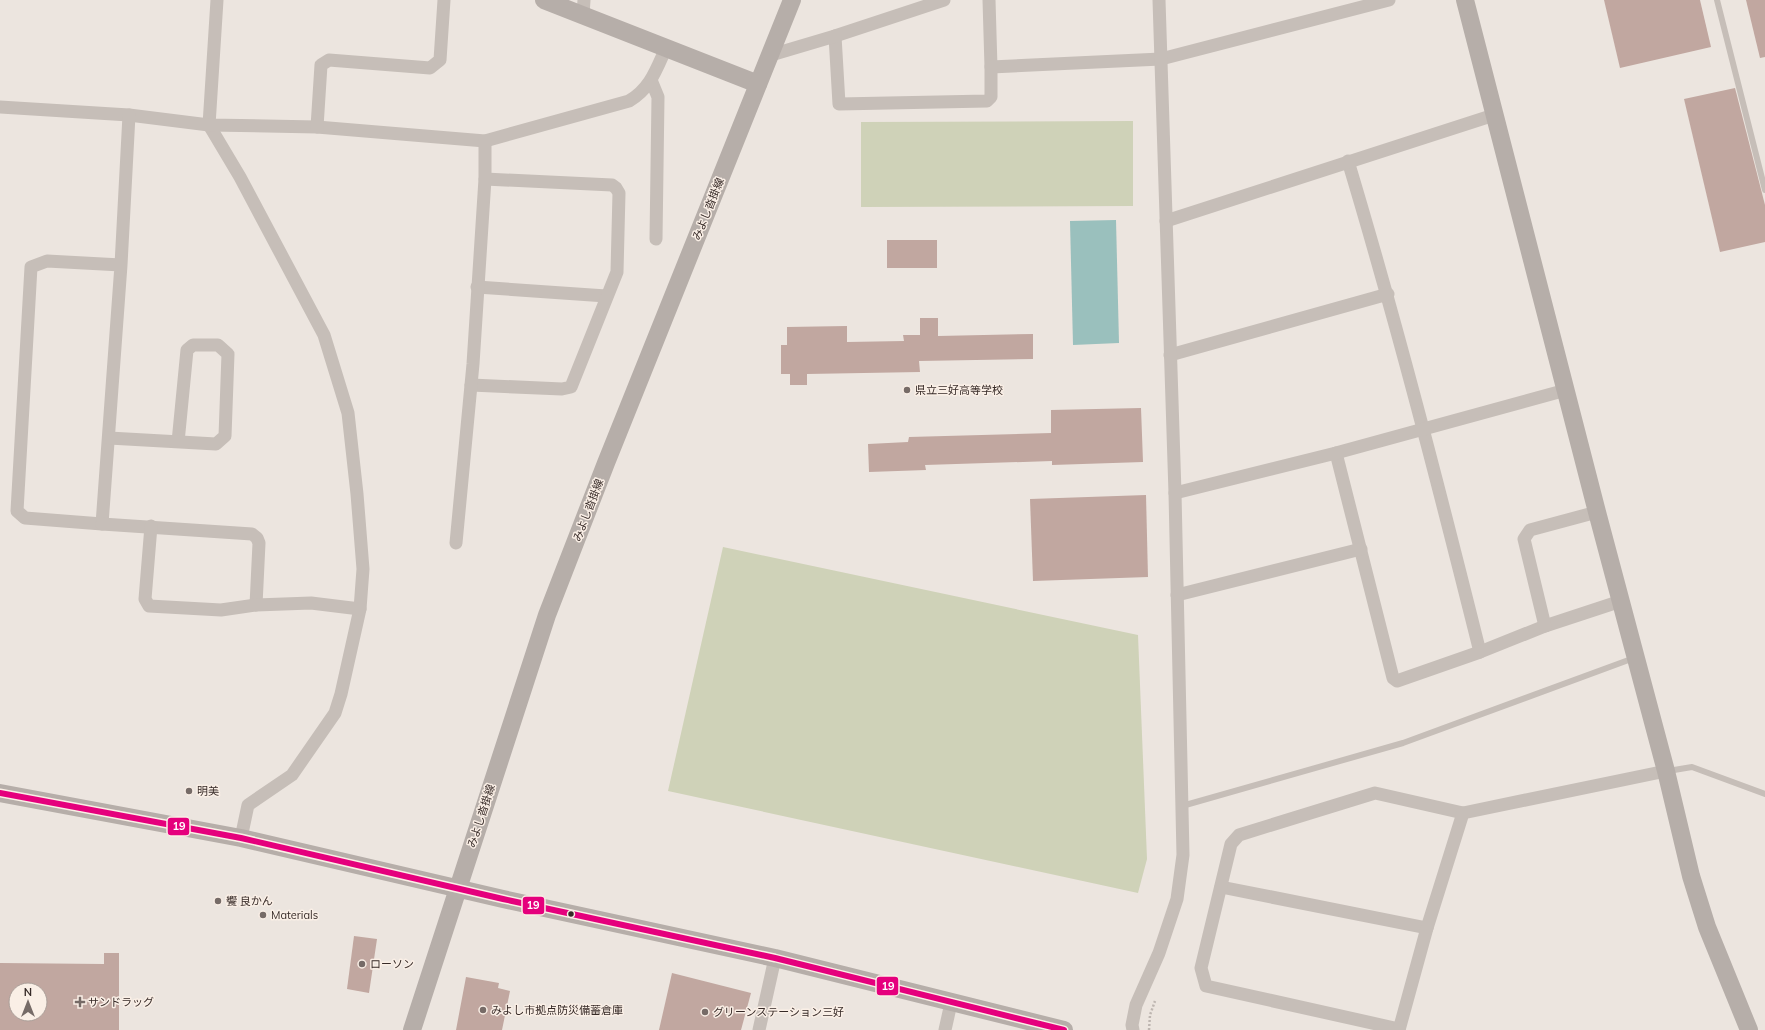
<svg xmlns="http://www.w3.org/2000/svg" width="1765" height="1030" viewBox="0 0 1765 1030" font-family="Mulish,'Noto Sans JP',sans-serif">
<rect width="100%" height="100%" fill="#ece5df"/>
<g fill="#cfd2b8">
<polygon points="1133,121 1133,206 861,207 861,122"/>
<polygon points="723,547 1138,635 1147,859 1138,893 668,791"/>
</g>
<polygon fill="#9ac0bd" points="1116,220 1119,343 1073,345 1070,221"/>
<g fill="#c1a7a0" fill-rule="evenodd">
<polygon points="1604,0 1700,0 1711,47 1620,68"/>
<polygon points="1746,0 1765,0 1765,57 1760,58"/>
<polygon points="1735,88 1765,205 1765,242 1720,252 1684,99"/>
<rect x="887" y="240" width="50" height="28"/>
<polygon points="920,318 938,318 938,336 1033,334 1033,359 919,361 920,372 807,374 807,385 790,385 790,374 781,374 781,345 787,345 787,327 847,326 847,342 904,341 903,335 920,335"/>
<polygon points="1141,408 1143,462 1052,465 1052,461 925,465 926,470 869,472 868,444 908,442 909,437 1051,433 1051,410"/>
<polygon points="1146,495 1148,577 1033,581 1030,499"/>
<polygon points="354,936 377,939 369,993 347,989"/>
<path d="M104,953H119V1030H0V963L104,964ZM16,990H40V1014H16Z"/>
<polygon points="672,973 751,993 741,1030 659,1030"/>
<polygon points="466,977 499,983 498,988 510,991 502,1030 456,1030"/>
</g>
<g fill="none" stroke-linecap="round" stroke-linejoin="round">
<polyline stroke="#beb6b1" stroke-width="2.5" stroke-dasharray="2 2" stroke-linecap="butt" points="1149,1030 1150,1015 1155,1001"/>
<g stroke="#c6beb8" stroke-width="6">
<polyline points="1717,0 1765,190"/>
<polyline points="1668,771 1692,767 1765,794"/>
<polyline points="1182,806 1403,743 1634,658"/>
</g>
<g stroke="#c6beb8" stroke-width="13">
<polyline points="217,0 209,125 240,177 324,335 348,413 357,494 363,569 360,609 341,694 335,713 292,775 248,805 241,838"/>
<polyline points="989,0 991,67 1161,59 1389,0"/>
<polyline points="583,15 584,0"/>
<polyline points="835,36 839,104 987,101 991,97 991,67"/>
<polyline points="771,55 835,36 944,0"/>
<polyline points="651,80 658,97 656,239"/>
<path d="M0,107L129,115L209,125L317,127L485,141L629,101C650,89 656,70 666,48"/>
<polyline points="317,127 321,65 329,60 430,68 440,60 444,0"/>
<path d="M1348,161C1397,324 1439,488 1480,652"/>
<polyline points="1166,221 1494,115"/>
<polyline points="121,265 47,261 31,267 17,511 25,518 102,524 121,265 129,115"/>
<polyline points="477,287 606,296"/>
<polyline points="1170,355 1388,294"/>
<polyline points="471,385 562,389 571,387 617,272 619,193 616,188 612,185 485,179"/>
<polyline points="109,438 216,444 225,436 228,354 218,345 193,345 187,350 178,442"/>
<polyline points="1336,453 1393,678 1397,681 1480,652 1545,626 1621,601"/>
<polyline points="1175,493 1336,453 1566,390"/>
<polyline points="102,524 252,534 257,538 259,543 256,605"/>
<polyline points="151,526 145,599 149,606 221,610 256,605 311,603 360,609"/>
<polyline points="456,543 473,364 485,179 485,141"/>
<polyline points="1177,595 1361,549"/>
<polyline points="1545,626 1524,539 1530,530 1597,512"/>
<polyline points="1221,887 1427,928"/>
<polyline points="1399,1029 1206,986 1201,968 1231,844 1239,835 1375,793 1463,813"/>
<polyline points="759,1030 775,958"/>
<polyline points="945,1030 951,1003"/>
<polyline points="1133,1030 1132,1025 1136,1005 1159,953 1177,899 1183,855 1175,493 1159,0"/>
<polyline points="1399,1030 1427,928 1463,813 1666,771"/>
</g>
<g stroke="#b6aea9" stroke-width="18">
<polyline points="544,0 758,84"/>
<polyline points="1465,0 1597,512 1666,771 1691,876 1707,927 1749,1030"/>
<polyline points="0,793 241,838 503,899 775,958 1064,1030"/>
<polyline points="412,1030 547,615 606,463 792,0"/>
</g>
<g stroke="#faefe6" stroke-width="9">
<polyline id="bus-1" points="0,793 241,838 503,899 775,958 1064,1030"/>
</g>
<use href="#bus-1" stroke="#e5007d" stroke-width="6"/>
</g>
<g fill="#766b67" stroke="#faefe6" stroke-width="1.5">
<circle cx="907" cy="390" r="4"/>
<circle cx="189" cy="791" r="4"/>
<circle cx="218" cy="901" r="4"/>
<circle cx="263" cy="915" r="4"/>
<circle cx="362" cy="964" r="4"/>
<path d="M78 996h4v4h4v4h-4v4h-4v-4h-4v-4h4z"/>
<circle cx="483" cy="1010" r="4"/>
<circle cx="705" cy="1012" r="4"/>
</g>
<circle fill="#362a27" stroke="#faefe6" stroke-width="1.5" cx="571" cy="914" r="3.5"/>
<g text-anchor="middle" dominant-baseline="central" stroke-width="3" stroke-linejoin="round" paint-order="stroke">
<g font-size="11" fill="#362a27" stroke="#faefe6">
<text transform="translate(708 209) rotate(-68)">みよし沓掛線</text>
<text transform="translate(588 510) rotate(-69)">みよし沓掛線</text>
<text transform="translate(481 816) rotate(-72)">みよし沓掛線</text>
</g>
<g font-size="11" fill="#362a27" stroke="#faefe6" text-anchor="start">
<text x="915" y="390">県立三好高等学校</text>
<text x="197" y="791">明美</text>
<text x="226" y="901">饗 良かん</text>
<text x="271" y="915">Materials</text>
<text x="370" y="964">ローソン</text>
<text x="88" y="1002">サンドラッグ</text>
<text x="491" y="1010">みよし市拠点防災備蓄倉庫</text>
<text x="713" y="1012">グリーンステーション三好</text>
</g>
</g>
<g stroke="#faefe6" stroke-width="1.5">
<rect x="167" y="817" width="23" height="19" rx="4" fill="#e5007d"/>
<rect x="522" y="896" width="23" height="19" rx="4" fill="#e5007d"/>
<rect x="876" y="976" width="23" height="20" rx="4" fill="#e5007d"/>
</g>
<g font-size="11" text-anchor="middle" font-weight="bold" fill="#fff">
<text x="179" y="830">19</text>
<text x="533" y="909">19</text>
<text x="888" y="990">19</text>
</g>
<g transform="translate(28 1002)"><circle r="19" fill="#faefe6" stroke="#aca09a"/>
<path d="M0-3L7 15L0 10L-7 15Z" fill="#766b67"/>
<text y="-6" font-size="11" font-weight="bold" text-anchor="middle" fill="#362a27">N</text>
</g>
</svg>
